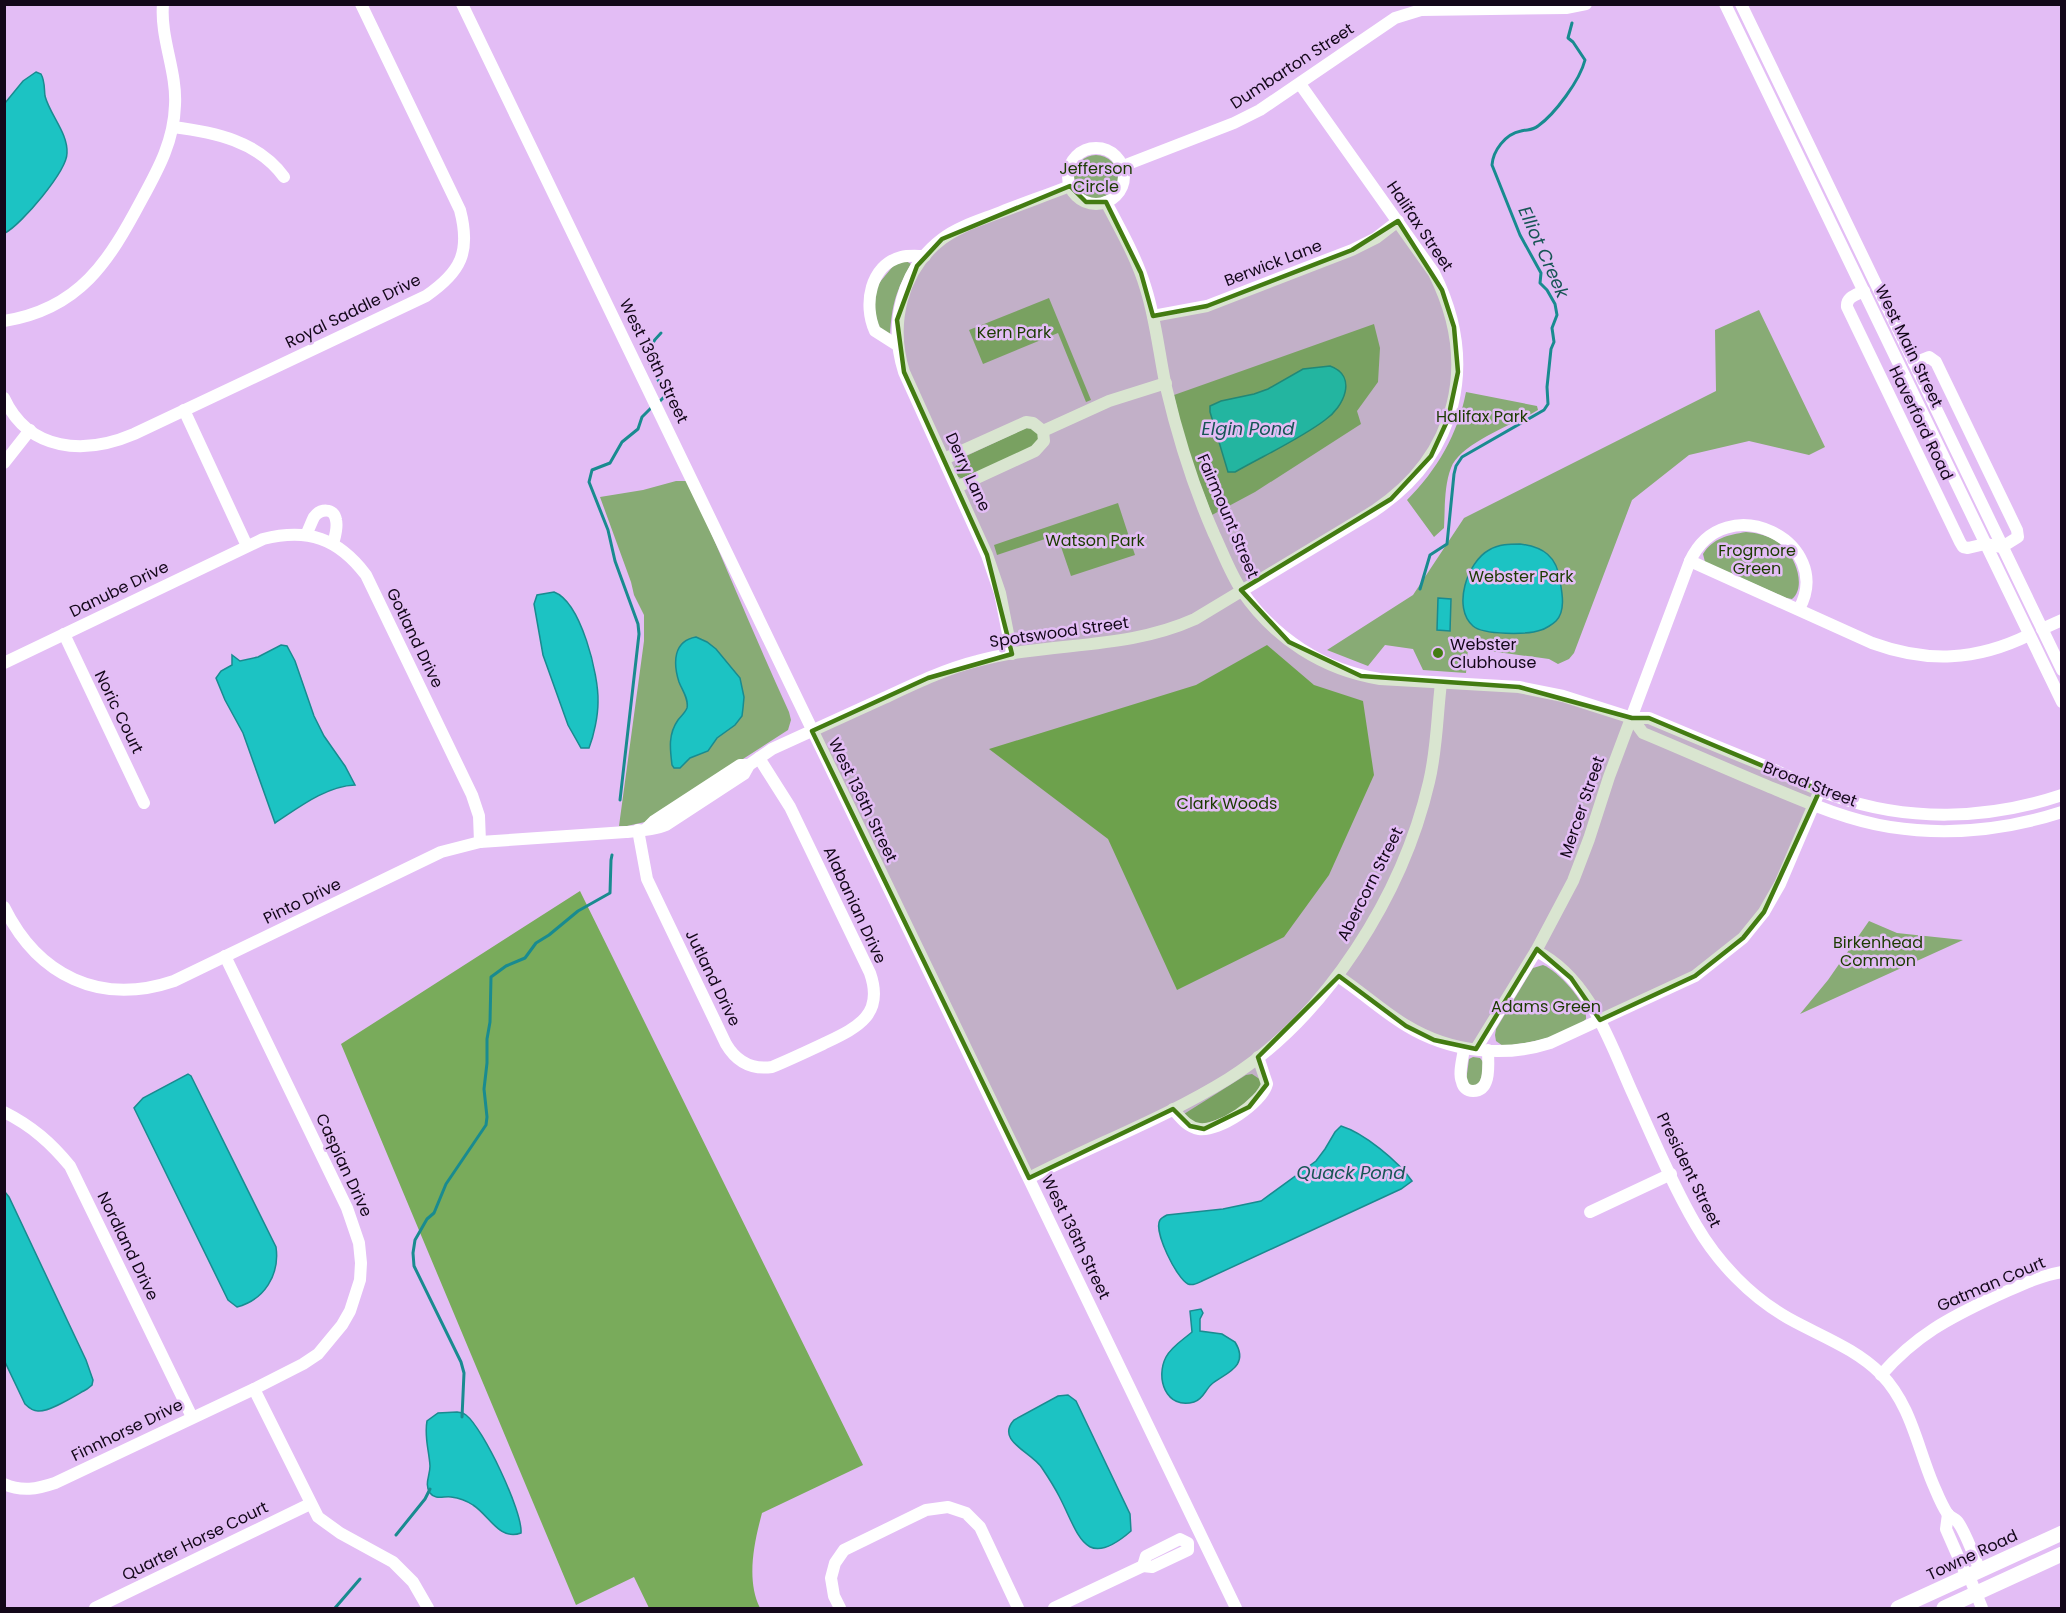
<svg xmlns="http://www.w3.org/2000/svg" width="2066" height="1613" viewBox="0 0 2066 1613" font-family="Poppins,sans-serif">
<rect width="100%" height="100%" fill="#e3bdf5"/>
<g fill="#88ab75">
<circle cx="1096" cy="177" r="22"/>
<path d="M906,261L911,264C896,291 892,304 890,335L881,331L874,319L875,288L894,265Z"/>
<polygon points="1049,298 1091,400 1086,402 1058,333 983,364 969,330"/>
<polygon points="1759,310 1825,447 1809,455 1749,441 1689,455 1632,500 1574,653 1569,659 1558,664 1549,659 1468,648 1466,673 1423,670 1413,649 1385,645 1368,666 1327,650 1413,595 1464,518 1716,391 1715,330"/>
<polygon points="1374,324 1380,348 1378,382 1357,411 1361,424 1255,492 1212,515 1185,444 1174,395"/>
<path d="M1466,392L1537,406L1538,410C1515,424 1460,443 1451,468C1444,486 1445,509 1444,528L1434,537L1407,500C1437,470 1458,434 1466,392Z"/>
<polygon points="1026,428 1033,429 1039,435 1038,445 964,480 957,476 954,469 960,459"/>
<path d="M676,481H688C723,558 754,636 789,712L791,720L788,730L645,822L627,826H619L644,641V615L634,595L631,582L600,497L643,490Z"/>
<polygon points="1118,503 1135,555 1071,576 1057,535 997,555 994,545"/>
<path d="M1746,532C1759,533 1775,537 1785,548C1796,560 1806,587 1792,599L1786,598L1705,562L1703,554C1713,538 1728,535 1746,532Z"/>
<polygon points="1869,921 1897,933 1963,940 1800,1014 1828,980"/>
<path d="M1543,965C1558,971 1588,1003 1586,1019C1571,1036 1525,1044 1503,1046L1496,1041L1495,1035L1496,1029L1533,968Z"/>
<polygon points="1473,1057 1480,1058 1483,1062 1481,1085 1472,1088 1466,1081 1469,1059"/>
<path d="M1252,1074L1261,1080C1265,1105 1217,1120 1198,1126L1184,1114L1246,1075Z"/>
</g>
<g fill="#79ab5b">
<polygon points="1267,645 1314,685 1363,701 1374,775 1329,875 1284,937 1177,990 1108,839 989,749 1196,685"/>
<path d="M580,891L863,1465L762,1513C754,1543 746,1580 760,1608H649L634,1577L576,1605L341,1044Z"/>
</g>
<g fill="#1cc3c3" stroke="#198b90" stroke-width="1.5">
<path d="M36,72L41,74C45,81 44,88 45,96C50,115 68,133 67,153C67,171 21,225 5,233V103L23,81Z"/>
<path d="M1330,366C1358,376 1344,407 1325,420C1300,439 1263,456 1235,472H1228L1210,412V406L1221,401L1254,394L1268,389L1303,369Z"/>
<path d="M1520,544C1543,547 1557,556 1560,581C1562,592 1566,611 1556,621C1553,624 1545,629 1541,630C1528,635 1483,635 1473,626C1452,608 1467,562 1489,550C1499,544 1510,544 1520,544Z"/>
<path d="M554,592C581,602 599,675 598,702C598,716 594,735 589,748H581L568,725L543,655L534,604L537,595Z"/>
<polygon points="1438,598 1451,599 1450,631 1437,630"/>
<path d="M696,637L707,642L716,649L740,678L744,697L743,708L742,716L735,725L717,738L708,751L690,758L680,768H674L672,765C670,749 668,734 678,720C681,716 685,713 687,708C689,699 682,690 679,682C673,663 673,641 696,637Z"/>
<path d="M281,645L287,646L295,661L314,716L324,736L345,766L355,785C326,786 298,808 275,823L243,733L225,700L216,678L221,671L232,665V655L240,661L258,657Z"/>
<path d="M188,1074L191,1076L276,1247C280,1275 264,1300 237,1307L228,1300L134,1108L143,1098Z"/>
<path d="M1341,1126C1364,1133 1398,1161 1412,1181L1401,1189L1202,1281C1198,1283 1193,1286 1188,1284C1177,1279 1153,1231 1160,1220C1161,1218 1165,1216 1167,1215L1223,1209L1261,1201L1316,1161L1325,1149L1335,1132Z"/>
<path d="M5,1192L9,1197L86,1360L93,1380L92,1385L87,1389C76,1395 50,1412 38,1411C32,1411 28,1407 25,1404L5,1362Z"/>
<path d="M1201,1309L1203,1313L1200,1319V1331L1222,1334L1235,1342C1250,1366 1226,1373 1213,1383C1205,1389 1204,1399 1194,1402C1166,1410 1155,1378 1166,1357C1172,1346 1183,1340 1192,1332L1190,1311Z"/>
<path d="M1068,1395L1076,1401L1130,1514L1131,1531C1084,1572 1079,1534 1059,1496C1054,1486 1048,1477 1042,1468C1032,1452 995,1441 1014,1420L1058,1396Z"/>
<path d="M457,1412C461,1413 462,1412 466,1415C483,1428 523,1512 521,1533C499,1541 489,1515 473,1505C467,1501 459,1498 451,1497C444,1496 435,1500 430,1493C424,1484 430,1476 430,1466C429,1450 424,1437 427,1421L438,1413Z"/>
</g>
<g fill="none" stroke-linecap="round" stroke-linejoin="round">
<g stroke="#198b90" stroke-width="3">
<path d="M659,402L666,395C656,371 635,358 661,333"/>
<path d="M1420,589L1430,555L1447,544L1454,474L1456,466L1462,457L1544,410L1548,404L1547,387L1551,349L1554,342L1552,328L1557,315L1555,304L1547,290L1540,283L1541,273L1520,235L1492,165C1493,151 1505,134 1521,131C1528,129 1532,131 1538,126C1555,114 1580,80 1585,60L1573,42L1568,38L1572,23"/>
<polyline points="620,800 639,634 638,624 615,561 608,530 589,482 592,470 610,463 622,442 638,429 642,417 653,406"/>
<polyline points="462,1417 464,1373 461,1362 414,1266 413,1253 415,1240 427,1219 434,1213 446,1184 486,1125 487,1117 484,1089 487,1063 487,1039 490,1022 491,977 506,966 525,958 536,943 549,935 578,911 610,893 611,860 612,855"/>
<polyline points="396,1535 425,1499 430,1489"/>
<polyline points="335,1608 360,1579"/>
</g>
<g stroke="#fff" stroke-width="12">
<polyline points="462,4 1236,1608"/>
<polyline points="1725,4 2062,702"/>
<polyline points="1741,4 2062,670"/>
<path d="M173,127C214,132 258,141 284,177"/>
<circle cx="1096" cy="176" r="28"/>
<polyline points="1123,166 1234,123 1260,110 1395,18 1421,10 1566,8 1586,4"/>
<path d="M1106,202C1121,231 1137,258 1146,289C1156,321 1159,354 1166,387C1178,438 1193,486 1214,534C1223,553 1230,573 1242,591C1274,638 1323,670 1380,679L1519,687L1563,696L1632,718H1649C1687,734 1725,750 1763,765C1786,775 1810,787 1834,796C1908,822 1987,820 2062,795"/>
<path d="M1864,291C1856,295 1846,297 1847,307L1960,542L1963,547L1968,548L1985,544L2002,547L2018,537L2017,530L1936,362L1929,357L1914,363"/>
<polyline points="1153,316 1207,306 1352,250 1376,238 1398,221"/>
<path d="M4,321C80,309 109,261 142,199C159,168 174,140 175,105C177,71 160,38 163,4"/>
<path d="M897,345L875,331C863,305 870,265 901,257C909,255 917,256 925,256"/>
<path d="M4,398C29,452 85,455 134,434L426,296C461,272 471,252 460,210L361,4"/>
<polyline points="184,410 247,546"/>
<polyline points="1043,431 1109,401 1166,383"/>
<polyline points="944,459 1026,422 1033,423 1043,431 1044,441 1035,451 957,487"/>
<polyline points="4,463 30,430"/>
<path d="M306,535C309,529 311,523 314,517C320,509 334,507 336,520C338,528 335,536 333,544"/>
<path d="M1799,609C1836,542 1725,486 1690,561L1872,643C1927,663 1976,661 2029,635"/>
<polyline points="2042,629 2062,620"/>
<polyline points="64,634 144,803"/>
<path d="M1012,654L1000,593L987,555L904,372C889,325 901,270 942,239C959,226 981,220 1001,212C1024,203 1047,195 1070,186"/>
<path d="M4,663L263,539C308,528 338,538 366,575L472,795L479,816L480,842"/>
<path d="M1632,718L1643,733C1684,750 1724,768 1765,785C1806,802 1846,820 1890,827C1948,836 2006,830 2062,812"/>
<polyline points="647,828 654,821 740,765 749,765"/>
<path d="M638,830L647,879L726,1044C736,1061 751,1070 772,1067C789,1060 806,1052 823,1044C856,1028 885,1016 870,973L790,807L759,758"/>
<path d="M4,907C38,976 100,1006 174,981L441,852L480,842L626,832C639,831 654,830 666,825L744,774L749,765L772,749C810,732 847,715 884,698C914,684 945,669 977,661C1050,641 1124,651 1195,619L1374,511C1458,455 1479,363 1434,273L1300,84"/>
<path d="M1536,951C1590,978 1610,1043 1633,1094C1653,1138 1672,1184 1696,1225C1718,1263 1751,1297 1788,1318C1820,1336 1855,1348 1881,1374C1911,1405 1917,1446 1933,1484C1937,1493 1941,1504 1947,1513C1949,1517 1954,1518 1957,1521C1965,1530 1975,1559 1980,1571"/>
<path d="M1339,977C1362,992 1383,1012 1407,1026C1450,1052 1503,1058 1550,1043L1695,976L1743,938L1764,912L1780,884L1820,790"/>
<path d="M1464,1048C1463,1058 1458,1073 1462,1082C1463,1087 1467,1091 1473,1091C1492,1091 1488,1063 1488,1050"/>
<polyline points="1476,1049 1536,951 1573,881 1589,839 1609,777 1690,561"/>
<path d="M1173,1109C1181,1118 1187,1127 1199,1129C1219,1132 1262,1103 1267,1084L1258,1057"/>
<path d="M4,1112C32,1126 51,1143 70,1166L192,1417"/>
<path d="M1029,1178C1095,1144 1165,1118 1228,1079C1327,1017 1403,894 1429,782C1437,749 1437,716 1441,683"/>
<polyline points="1590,1212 1671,1174"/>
<path d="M1881,1375C1916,1335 1949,1318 1996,1296C2017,1287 2038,1276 2062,1272"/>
<polyline points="254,1389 318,1517 340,1533 393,1562 413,1582 428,1608"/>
<path d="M4,1484C22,1492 37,1489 55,1483L254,1389L303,1364L318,1354L342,1325L350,1311L360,1280L361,1263L359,1243L347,1208L225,956"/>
<polyline points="1948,1514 1946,1529 1967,1577"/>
<polygon points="1180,1539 1188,1543 1188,1550 1152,1567 1143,1566 1146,1556"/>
<polyline points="1969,1576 1982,1608"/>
<polyline points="95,1608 310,1504"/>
<polyline points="840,1608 834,1596 831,1578 835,1563 844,1550 926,1510 948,1507 966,1513 980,1527 1018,1608"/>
<polyline points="1054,1608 1143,1566"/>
</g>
<g stroke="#fff" stroke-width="15">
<polyline points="1898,1608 2062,1533"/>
<polyline points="1944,1608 2062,1554"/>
</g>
</g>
<path fill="#437c12" fill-opacity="0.2" stroke="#437c12" stroke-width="4.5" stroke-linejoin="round" d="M1070,186L1086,202H1106L1141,273L1153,316L1207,306L1352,250L1398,221L1442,290L1454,327L1458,372L1448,419L1431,456L1391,499L1241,590L1289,642L1361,676L1519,687L1632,718H1649L1820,790L1764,912L1743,938L1695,976L1600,1020L1571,978L1537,949L1476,1049L1434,1040L1406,1026L1339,976L1258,1057L1267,1084L1249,1107L1204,1129L1190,1126L1173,1109L1029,1178L812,731L928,678L1012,654L987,555L904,372L897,320L917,266L942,239Z"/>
<circle fill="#437c12" stroke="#e3bdf5" stroke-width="2" cx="1438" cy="653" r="6"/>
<g text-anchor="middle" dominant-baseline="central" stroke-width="5" stroke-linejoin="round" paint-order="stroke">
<g font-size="16" fill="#130719" stroke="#e3bdf5">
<text transform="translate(1292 66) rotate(-33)">Dumbarton Street</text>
<text transform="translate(1420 226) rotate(56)">Halifax Street</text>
<text transform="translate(1273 263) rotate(-21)">Berwick Lane</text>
<text transform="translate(353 311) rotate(-26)">Royal Saddle Drive</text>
<text transform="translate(1909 346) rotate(64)">West Main Street</text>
<text transform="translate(654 361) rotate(64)">West 136th Street</text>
<text transform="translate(1921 423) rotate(64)">Haverford Road</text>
<text transform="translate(968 472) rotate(65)">Derry Lane</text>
<text transform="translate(1228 516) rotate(67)">Fairmount Street</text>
<text transform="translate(119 589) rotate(-26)">Danube Drive</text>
<text transform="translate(1059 632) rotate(-8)">Spotswood Street</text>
<text transform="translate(415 638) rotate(64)">Gotland Drive</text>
<text transform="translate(119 712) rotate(64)">Noric Court</text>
<text transform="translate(1810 784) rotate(21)">Broad Street</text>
<text transform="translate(863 800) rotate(64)">West 136th Street</text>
<text transform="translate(1582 807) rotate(-71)">Mercer Street</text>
<text transform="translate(1370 884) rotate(-63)">Abercorn Street</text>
<text transform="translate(302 901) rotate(-26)">Pinto Drive</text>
<text transform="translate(855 905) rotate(65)">Alabanian Drive</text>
<text transform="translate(713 978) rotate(64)">Jutland Drive</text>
<text transform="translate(344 1165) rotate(65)">Caspian Drive</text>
<text transform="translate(1689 1170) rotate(64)">President Street</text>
<text transform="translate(1076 1237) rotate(64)">West 136th Street</text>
<text transform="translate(128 1246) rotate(64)">Nordland Drive</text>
<text transform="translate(1991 1284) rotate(-23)">Gatman Court</text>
<text transform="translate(127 1430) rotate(-26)">Finnhorse Drive</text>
<text transform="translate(195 1541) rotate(-26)">Quarter Horse Court</text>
<text transform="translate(1972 1555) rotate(-25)">Towne Road</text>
</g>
<g font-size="16" fill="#1b3b00" stroke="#e3bdf5">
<text x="1096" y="168">Jefferson<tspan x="1096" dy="18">Circle</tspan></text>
<text x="1014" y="332">Kern Park</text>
<text x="1482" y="416">Halifax Park</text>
<text x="1095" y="540">Watson Park</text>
<text x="1757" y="550">Frogmore<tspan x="1757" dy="18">Green</tspan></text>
<text x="1521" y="576">Webster Park</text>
<text x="1227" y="803">Clark Woods</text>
<text x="1878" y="942">Birkenhead<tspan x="1878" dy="18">Common</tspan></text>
<text x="1546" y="1006">Adams Green</text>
</g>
<g font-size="16" fill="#130719" stroke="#e3bdf5" text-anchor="start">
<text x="1450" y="644">Webster<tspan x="1450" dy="18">Clubhouse</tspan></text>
</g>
<g font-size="18" font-style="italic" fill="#175555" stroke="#e3bdf5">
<text transform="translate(1544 252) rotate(66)">Elliot Creek</text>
<text x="1248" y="428">Elgin Pond</text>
<text x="1351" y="1172">Quack Pond</text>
</g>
</g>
<rect width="2066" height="1613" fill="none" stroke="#130719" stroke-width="12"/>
</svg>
